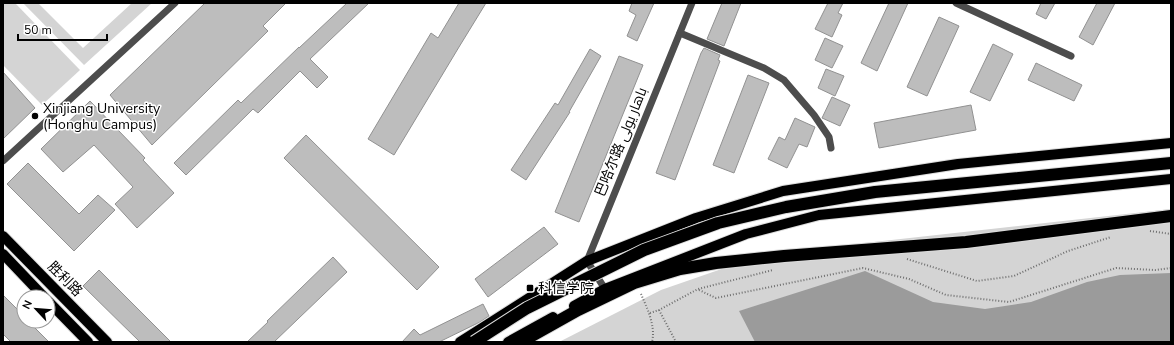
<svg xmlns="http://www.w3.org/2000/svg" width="1174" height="345" viewBox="0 0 1174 345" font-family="'Nunito Sans',Cairo,'Noto Sans SC',sans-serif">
<rect width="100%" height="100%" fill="#fff"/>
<g fill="#d4d4d4">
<polygon points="3,3 15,3 80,70 42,105 3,65"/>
<polygon points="23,3 38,3 83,48 132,3 152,3 84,65"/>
<polygon points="1171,209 1171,342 559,342 661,290 765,254"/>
</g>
<polygon fill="#9b9b9b" points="865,271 933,302 985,309 1031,302 1087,282 1120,275 1171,273 1171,342 755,342 739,311"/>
<g fill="#bdbdbd" stroke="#919191">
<polygon points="205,3 286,3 263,26 268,31 152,145 110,95"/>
<polygon points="347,3 369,3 310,59 328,77 317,88 300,71 258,113 253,109 186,175 174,163 238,100 241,103 299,47 299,48"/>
<polygon points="459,3 486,3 459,47 394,155 368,139 431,33 438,38"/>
<polygon points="632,3 654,3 637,41 627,36 636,15 629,11"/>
<polygon points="722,3 741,3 724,46 707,39"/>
<polygon points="828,3 843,3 838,13 842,15 832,37 815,29"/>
<polygon points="889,3 908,3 877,71 861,63"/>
<polygon points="1041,3 1055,3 1046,19 1036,14"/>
<polygon points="1097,3 1115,3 1093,45 1079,37"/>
<polygon points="939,17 959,26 927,96 907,87"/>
<polygon points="825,38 843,46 832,68 815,60"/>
<polygon points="993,44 1013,54 990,101 970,92"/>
<polygon points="704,48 720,55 718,60 720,61 675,180 656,173 701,53"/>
<polygon points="590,49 601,56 569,112 570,112 526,180 511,170 555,103 558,105"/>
<polygon points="619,56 643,65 579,222 555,212"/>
<polygon points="1036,63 1082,85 1074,101 1028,80"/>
<polygon points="826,69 844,76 835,96 818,88"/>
<polygon points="3,72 35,108 3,139"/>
<polygon points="748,75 769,83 734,173 713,165"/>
<polygon points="832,97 850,105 840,126 822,118"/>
<polygon points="90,101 145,158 143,160 174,193 137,228 115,204 133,187 94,145 63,172 41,149"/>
<polygon points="971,105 976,130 879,148 874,123"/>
<polygon points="795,118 815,127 807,147 799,144 787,168 768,159 779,137 785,140"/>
<polygon points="306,135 439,267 417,290 284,158"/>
<polygon points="28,163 79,214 98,195 115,210 74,251 7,184"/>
<polygon points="544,227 558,244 488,297 475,279"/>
<polygon points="333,257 347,272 274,342 247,342 268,322 267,321"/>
<polygon points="99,270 171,342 140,342 83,286"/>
<polygon points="3,295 24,316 24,321 28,321 49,342 11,342 3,334"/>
<polygon points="483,304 489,316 480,322 439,342 402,342 414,329 420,335"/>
</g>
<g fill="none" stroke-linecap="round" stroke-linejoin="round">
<g stroke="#dbdbdb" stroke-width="12">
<g id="major">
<polyline points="3,236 107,342"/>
<polyline points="3,254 44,297"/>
<polyline points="48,301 88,342"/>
<polyline points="574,306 605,289 746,234 819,215 1171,179"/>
<polyline points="460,342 587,261 696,218 783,191 958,164 1171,143"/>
<polyline points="508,342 553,317"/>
</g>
</g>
<g stroke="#dbdbdb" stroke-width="14">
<polyline id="highway" points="521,342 578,310 634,283 680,269 716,263 784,256 966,242 1171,216"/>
</g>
<g stroke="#6f6f6f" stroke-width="2" stroke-dasharray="1 2" stroke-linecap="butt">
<polyline points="1150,231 1171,234"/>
<polyline points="907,259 977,281 1014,276 1068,251 1111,237"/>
<polyline points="699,290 716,298 863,268 909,279 946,295 1009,302 1116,268 1155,270 1171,268"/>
<path d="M641,294C647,308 656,326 652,342"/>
<polyline points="659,310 676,342"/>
<polyline points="650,313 659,310 698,289 773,270"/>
</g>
<g stroke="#4d4d4d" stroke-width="7">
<polyline points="956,3 1071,56"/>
<polyline points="680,33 764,68 784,80 814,115 829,137 831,148"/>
<polyline points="3,161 175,3"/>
<polyline points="605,289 587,261 692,3"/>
</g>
<use href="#major" stroke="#000" stroke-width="10"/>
<use href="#highway" stroke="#000" stroke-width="12"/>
<g stroke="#dbdbdb" stroke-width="14" stroke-linecap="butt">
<polyline id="highway-bridge" points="474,342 527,308 644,250 718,223 786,207 875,192 1171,163"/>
</g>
<use href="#highway-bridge" stroke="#000" stroke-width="12"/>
</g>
<g fill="#000" stroke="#fff" stroke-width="1.5">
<circle cx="35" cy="116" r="4"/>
<rect x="526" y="284" width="8" height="8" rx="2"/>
</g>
<g text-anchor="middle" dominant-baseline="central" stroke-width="3" stroke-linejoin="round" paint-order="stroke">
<g font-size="14" fill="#000" stroke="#fff" text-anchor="start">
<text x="43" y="108">Xinjiang University<tspan x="43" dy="16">(Honghu Campus)</tspan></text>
<text x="538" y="288">科信学院</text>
</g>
<g font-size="14" fill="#000" stroke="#fff">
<text transform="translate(621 142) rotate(-68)">巴哈尔路 باھار يولى</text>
<text transform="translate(65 279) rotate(45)">胜利路</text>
</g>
</g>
<rect width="1174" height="345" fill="none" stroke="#000000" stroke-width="8"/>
<g transform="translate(36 309) rotate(296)"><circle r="19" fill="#ffffff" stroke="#999999"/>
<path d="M0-3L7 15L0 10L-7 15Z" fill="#000000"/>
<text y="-6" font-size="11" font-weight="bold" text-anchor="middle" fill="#000000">N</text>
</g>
<path d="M18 34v6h89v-6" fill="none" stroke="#000000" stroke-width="2"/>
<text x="24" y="34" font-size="12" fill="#000000" stroke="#ffffff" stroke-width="3" paint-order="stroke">50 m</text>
</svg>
